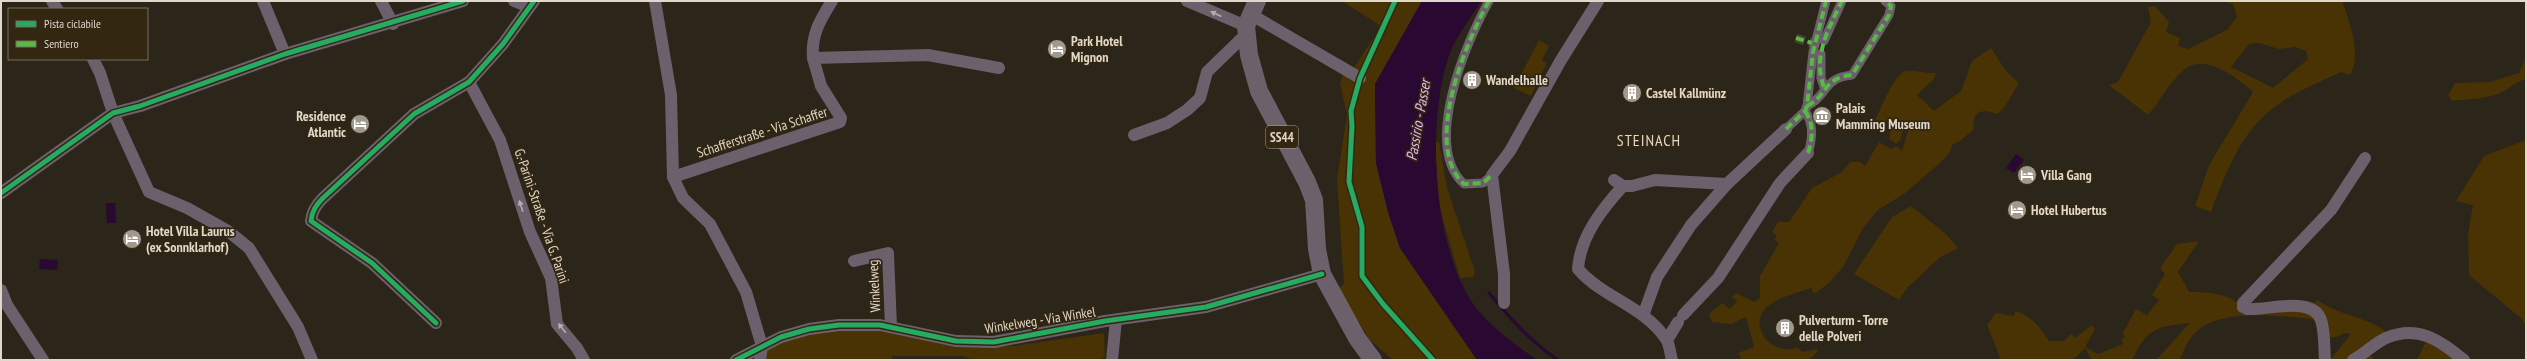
<svg xmlns="http://www.w3.org/2000/svg" width="2527" height="361" viewBox="0 0 2527 361" font-family="'PT Sans Narrow',sans-serif">
<rect width="100%" height="100%" fill="#2b251a"/>
<g fill="#493304" fill-rule="evenodd">
<polygon points="1342,1 1422,1 1375,84 1376,163 1388,212 1400,248 1477,360 1393,360 1370,340 1338,289 1344,284 1337,179 1347,115 1340,83 1346,68 1352,71 1381,26"/>
<path d="M2224,1H2342C2350,22 2362,55 2350,75L2341,72C2315,84 2285,96 2264,116C2237,141 2224,178 2211,212L2195,206L2209,165L2253,92C2237,78 2204,51 2183,71C2169,83 2160,101 2148,115L2109,85L2118,82L2151,22L2148,7L2155,6L2169,22L2166,32L2180,38L2178,46L2188,49L2227,30L2237,17L2233,4ZM2259,43L2279,49L2295,47L2306,51L2308,59L2273,88L2231,67L2249,44Z"/>
<polygon points="1539,40 1549,46 1542,60 1547,63 1531,96 1514,88"/>
<path d="M1991,48L2006,71L2019,83L2004,108L1997,114L1987,111L1979,112L1974,118L1973,130L1960,141L1952,145L1950,152L1940,163L1904,194L1878,210L1863,228L1843,267L1829,283L1814,294L1811,288C1797,293 1774,298 1764,310C1752,325 1766,346 1783,349C1787,350 1794,348 1798,348L1802,352L1817,349L1818,351L1809,360H1742L1738,353L1754,347L1746,317L1731,324L1712,322L1709,314L1722,303L1730,309L1737,301L1732,297L1736,293L1754,302L1760,298V276L1779,243L1774,240L1777,236L1772,232L1778,222H1789L1812,188L1842,172L1850,162H1860L1865,166L1879,142L1891,149L1897,146L1902,151L1909,128L1905,126L1900,140L1896,144L1889,139L1893,120L1888,119L1879,129L1873,128C1876,117 1895,72 1906,71C1916,70 1927,74 1936,73L1933,80L1917,95L1934,111L1961,91L1972,61Z"/>
<path d="M2526,57V79C2516,82 2513,86 2504,91C2489,99 2469,99 2452,101L2448,95L2455,83L2490,82L2519,73Z"/>
<polygon points="2526,140 2526,326 2522,319 2469,275 2468,234 2473,205 2456,201 2484,156"/>
<polygon points="1435,142 1439,142 1447,188 1475,272 1473,277 1460,278 1439,206"/>
<polygon points="1911,206 1946,234 1958,248 1939,258 1907,288 1899,300 1854,274 1892,217"/>
<path d="M2199,241L2178,272L2189,292C2208,292 2228,293 2243,307H2307L2318,300C2337,315 2365,316 2385,331L2386,338L2368,351L2374,360H2330L2351,334L2344,333L2337,337L2323,338L2321,320C2287,317 2232,308 2202,327C2191,334 2184,348 2180,360H2156L2190,323C2156,327 2148,327 2132,360H2092L2085,348L2073,360H2001L1987,325L1996,313L2014,316L2015,311C2031,315 2041,328 2049,341H2064L2071,334L2075,338L2092,325L2095,329L2085,347L2098,354L2123,344L2121,339L2125,338L2123,333L2136,309L2147,315L2159,300L2152,295L2165,274L2160,268L2177,244Z"/>
<polygon points="879,328 982,347 1013,346 1104,333 1105,357 1099,360 973,360 963,356 892,356 892,360 766,360 764,346 809,330"/>
<polygon points="2426,341 2458,360 2417,360"/>
</g>
<g fill="#290831">
<path d="M1422,1H1481C1472,17 1458,33 1451,50C1425,117 1432,251 1477,309C1491,327 1518,347 1537,360H1477L1400,248L1388,212L1376,163L1375,84Z"/>
<polygon points="2016,154 2024,160 2014,173 2006,168"/>
<polygon points="106,203 115,203 116,223 107,223"/>
<polygon points="40,259 58,260 57,270 39,269"/>
</g>
<g fill="none" stroke-linecap="round" stroke-linejoin="round">
<path stroke="#290831" stroke-width="3" d="M1489,293C1509,317 1532,343 1558,360"/>
<polyline stroke="#464035" stroke-width="9" stroke-dasharray="9 4.5" stroke-linecap="butt" points="1796,38 1812,43"/>
<g stroke="#6c606c" stroke-width="9">
<path d="M1489,1C1466,42 1422,146 1464,184L1483,183L1492,175"/>
<polyline points="1824,41 1842,1"/>
<polyline points="1821,54 1821,78 1824,87"/>
<path d="M1807,106C1828,96 1822,78 1852,75L1889,15L1891,6L1885,1"/>
<path d="M1805,111C1814,124 1813,138 1808,153"/>
<polyline points="1786,129 1805,111 1807,106 1813,52 1826,1"/>
</g>
<g stroke="#6c606c" stroke-width="12">
<polyline points="52,1 57,9"/>
<polyline points="263,1 285,54"/>
<polyline points="381,1 393,24"/>
<polyline points="514,1 529,7"/>
<polyline points="655,1 671,95 673,177 683,198 710,224 746,292 762,346 760,360"/>
<path d="M832,1C820,20 811,35 813,58L928,55L999,68"/>
<polyline points="1187,1 1246,26"/>
<polyline points="1250,14 1360,78"/>
<polyline points="93,59 100,73 113,113 149,192 187,208 228,231 249,248 298,327 312,360"/>
<polyline points="469,82 500,140 530,232 551,278 557,324 577,348 584,360"/>
<polyline points="1134,135 1167,123 1187,110 1200,98 1207,72 1242,38 1246,37"/>
<polyline points="673,177 840,122 841,118 821,86 813,58"/>
<polyline points="1614,180 1623,186 1632,186 1655,180 1727,184"/>
<path d="M1623,186C1602,209 1580,237 1578,269C1603,298 1644,306 1666,339C1670,345 1670,354 1672,360"/>
<polyline points="1,193 113,113 140,106 285,54 463,1"/>
<polyline points="854,261 888,253 891,327"/>
<polyline points="1,290 7,305 43,360"/>
<polyline points="1504,303 1504,274 1492,175 1510,151 1561,60 1598,1"/>
<polyline points="1644,313 1657,277 1691,225 1727,184 1786,129"/>
<polyline points="1683,315 1718,278 1780,183 1808,153"/>
<path d="M436,323L372,263L311,221C312,211 316,205 323,198L414,114L469,82L503,44L534,1"/>
<polyline points="1667,340 1678,322"/>
<polyline points="736,360 781,337 809,329 839,325 880,325 956,341 994,342 1105,321 1206,307 1322,274"/>
<polyline points="1112,360 1116,320"/>
<path d="M2325,360C2324,348 2325,332 2321,320C2313,295 2266,311 2247,309L2243,307V303L2331,210L2365,158"/>
<path d="M2353,360C2364,354 2375,343 2386,338C2419,324 2440,341 2464,360"/>
</g>
<polyline stroke="#6c606a" stroke-width="18" points="1257,1 1246,26 1249,55 1259,91 1307,182 1314,200 1317,249 1322,274 1357,338 1373,360"/>
<g stroke="#58b947" stroke-width="4" stroke-dasharray="8 4" stroke-linecap="butt">
<path d="M1489,1C1466,42 1422,146 1464,184L1483,183L1492,175"/>
<polyline points="1796,38 1812,43"/>
<path d="M1824,87C1812,57 1829,28 1842,1"/>
<path d="M1807,106C1828,96 1822,78 1852,75L1889,15L1891,6L1885,1"/>
<path d="M1805,111C1814,124 1813,138 1808,153"/>
<polyline points="1786,129 1805,111 1807,106 1813,52 1826,1"/>
</g>
<g stroke="#332712" stroke-width="8">
<g id="cycleway">
<polyline points="1395,1 1360,78 1351,111 1352,126 1349,182 1362,227 1362,276 1383,304 1433,360"/>
<polyline points="1,193 113,113 140,106 285,54 463,1"/>
<path d="M436,323L372,263L311,221C312,211 316,205 323,198L414,114L469,82L503,44L534,1"/>
<polyline points="736,360 781,337 809,329 839,325 880,325 956,341 994,342 1105,321 1206,307 1322,274"/>
</g>
</g>
<use href="#cycleway" stroke="#26ab63" stroke-width="5"/>
</g>
<defs><path id="oneway-solid" d="M-6-.8H1V-3.2L6.5 0L1 3.2V.8H-6Z"/></defs>
<g fill="#b7aeaa">
<use href="#oneway-solid" transform="translate(1216 14) rotate(-156)"/>
<use href="#oneway-solid" transform="translate(521 206) rotate(-108)"/>
<use href="#oneway-solid" transform="translate(562 328) rotate(-128)"/>
</g>
<defs>
<g id="hotel-disc" transform="scale(1)"><circle r="9.5" fill="#a0998d" stroke="#332712"/><path d="M-6-4.5h1.5V1H6V5H4.5V3h-9V5H-6ZM-4 0a1.8 1.8 0 1 1 3.6 0ZM.5 0V-2.5h3Q6-2.5 6 0Z" fill="#fff"/></g>
<g id="building-disc" transform="scale(1)"><circle r="9.5" fill="#a0998d" stroke="#332712"/><path d="M-4-6H4V6H1V3H-1V6H-4ZM-2.5-4.3h1.7v1.8h-1.7ZM.8-4.3h1.7v1.8H.8ZM-2.5-1h1.7V.8h-1.7ZM.8-1h1.7V.8H.8Z" fill="#fff"/></g>
<g id="museum-disc" transform="scale(1)"><circle r="9.5" fill="#a0998d" stroke="#332712"/><path d="M0-6L6-3V-2H-6V-3ZM-5-1h2V3h-2ZM-1-1h2V3h-2ZM3-1h2V3H3ZM-6 4H6V6H-6Z" fill="#fff"/></g>
</defs>
<g fill-rule="evenodd">
<use href="#hotel-disc" x="1057" y="49"/>
<use href="#building-disc" x="1472" y="80"/>
<use href="#building-disc" x="1632" y="93"/>
<use href="#museum-disc" x="1822" y="116"/>
<use href="#hotel-disc" x="360" y="124"/>
<use href="#hotel-disc" x="2027" y="175"/>
<use href="#hotel-disc" x="2017" y="210"/>
<use href="#hotel-disc" x="132" y="239"/>
<use href="#building-disc" x="1785" y="328"/>
</g>
<g text-anchor="middle" dominant-baseline="central" stroke-width="3.5" stroke-linejoin="round" paint-order="stroke">
<rect fill="#332712" stroke="#aba394" stroke-width="1" x="1266" y="126" width="32" height="22" rx="3"/>
<g font-size="13" font-weight="bold" fill="#dfd8cb">
<text x="1282" y="137">SS44</text>
</g>
<g font-size="14" font-weight="bold" fill="#dfd8cb" stroke="#332712" text-anchor="start">
<text x="1071" y="41">Park Hotel<tspan x="1071" dy="16">Mignon</tspan></text>
<text x="1486" y="80">Wandelhalle</text>
<text x="1646" y="93">Castel Kallmünz</text>
<text x="1836" y="108">Palais<tspan x="1836" dy="16">Mamming Museum</tspan></text>
<text x="346" y="116" text-anchor="end">Residence<tspan x="346" dy="16">Atlantic</tspan></text>
<text x="2041" y="175">Villa Gang</text>
<text x="2031" y="210">Hotel Hubertus</text>
<text x="146" y="231">Hotel Villa Laurus<tspan x="146" dy="16">(ex Sonnklarhof)</tspan></text>
<text x="1799" y="320">Pulverturm - Torre<tspan x="1799" dy="16">delle Polveri</tspan></text>
</g>
<g font-size="14" fill="#dfd8cb" stroke="#332712">
<text transform="translate(762 132) rotate(-18)">Schafferstraße - Via Schaffer</text>
<text transform="translate(542 216) rotate(71)">G.-Parini-Straße - Via G. Parini</text>
<text transform="translate(874 286) rotate(-93)">Winkelweg</text>
<text transform="translate(1040 320) rotate(-9)">Winkelweg - Via Winkel</text>
</g>
<g font-size="15" font-style="italic" fill="#eab4fd" stroke="#332712">
<text transform="translate(1418 120) rotate(-80)">Passirio - Passer</text>
</g>
<g font-size="16" letter-spacing="1" fill="#dfd8cb" stroke="#332712">
<text x="1649" y="140">STEINACH</text>
</g>
</g>
<rect width="2527" height="361" fill="none" stroke="#dfd8cb" stroke-width="4"/>
<rect x="8" y="8" width="140" height="52" fill="#332712" stroke="#786e5c"/>
<rect x="16" y="21" width="20" height="6" fill="#26ab63" stroke="#786e5c"/>
<text x="44" y="28" font-size="12" fill="#dfd8cb">Pista ciclabile</text>
<rect x="16" y="41" width="20" height="6" fill="#58b947" stroke="#786e5c"/>
<text x="44" y="48" font-size="12" fill="#dfd8cb">Sentiero</text>
</svg>
